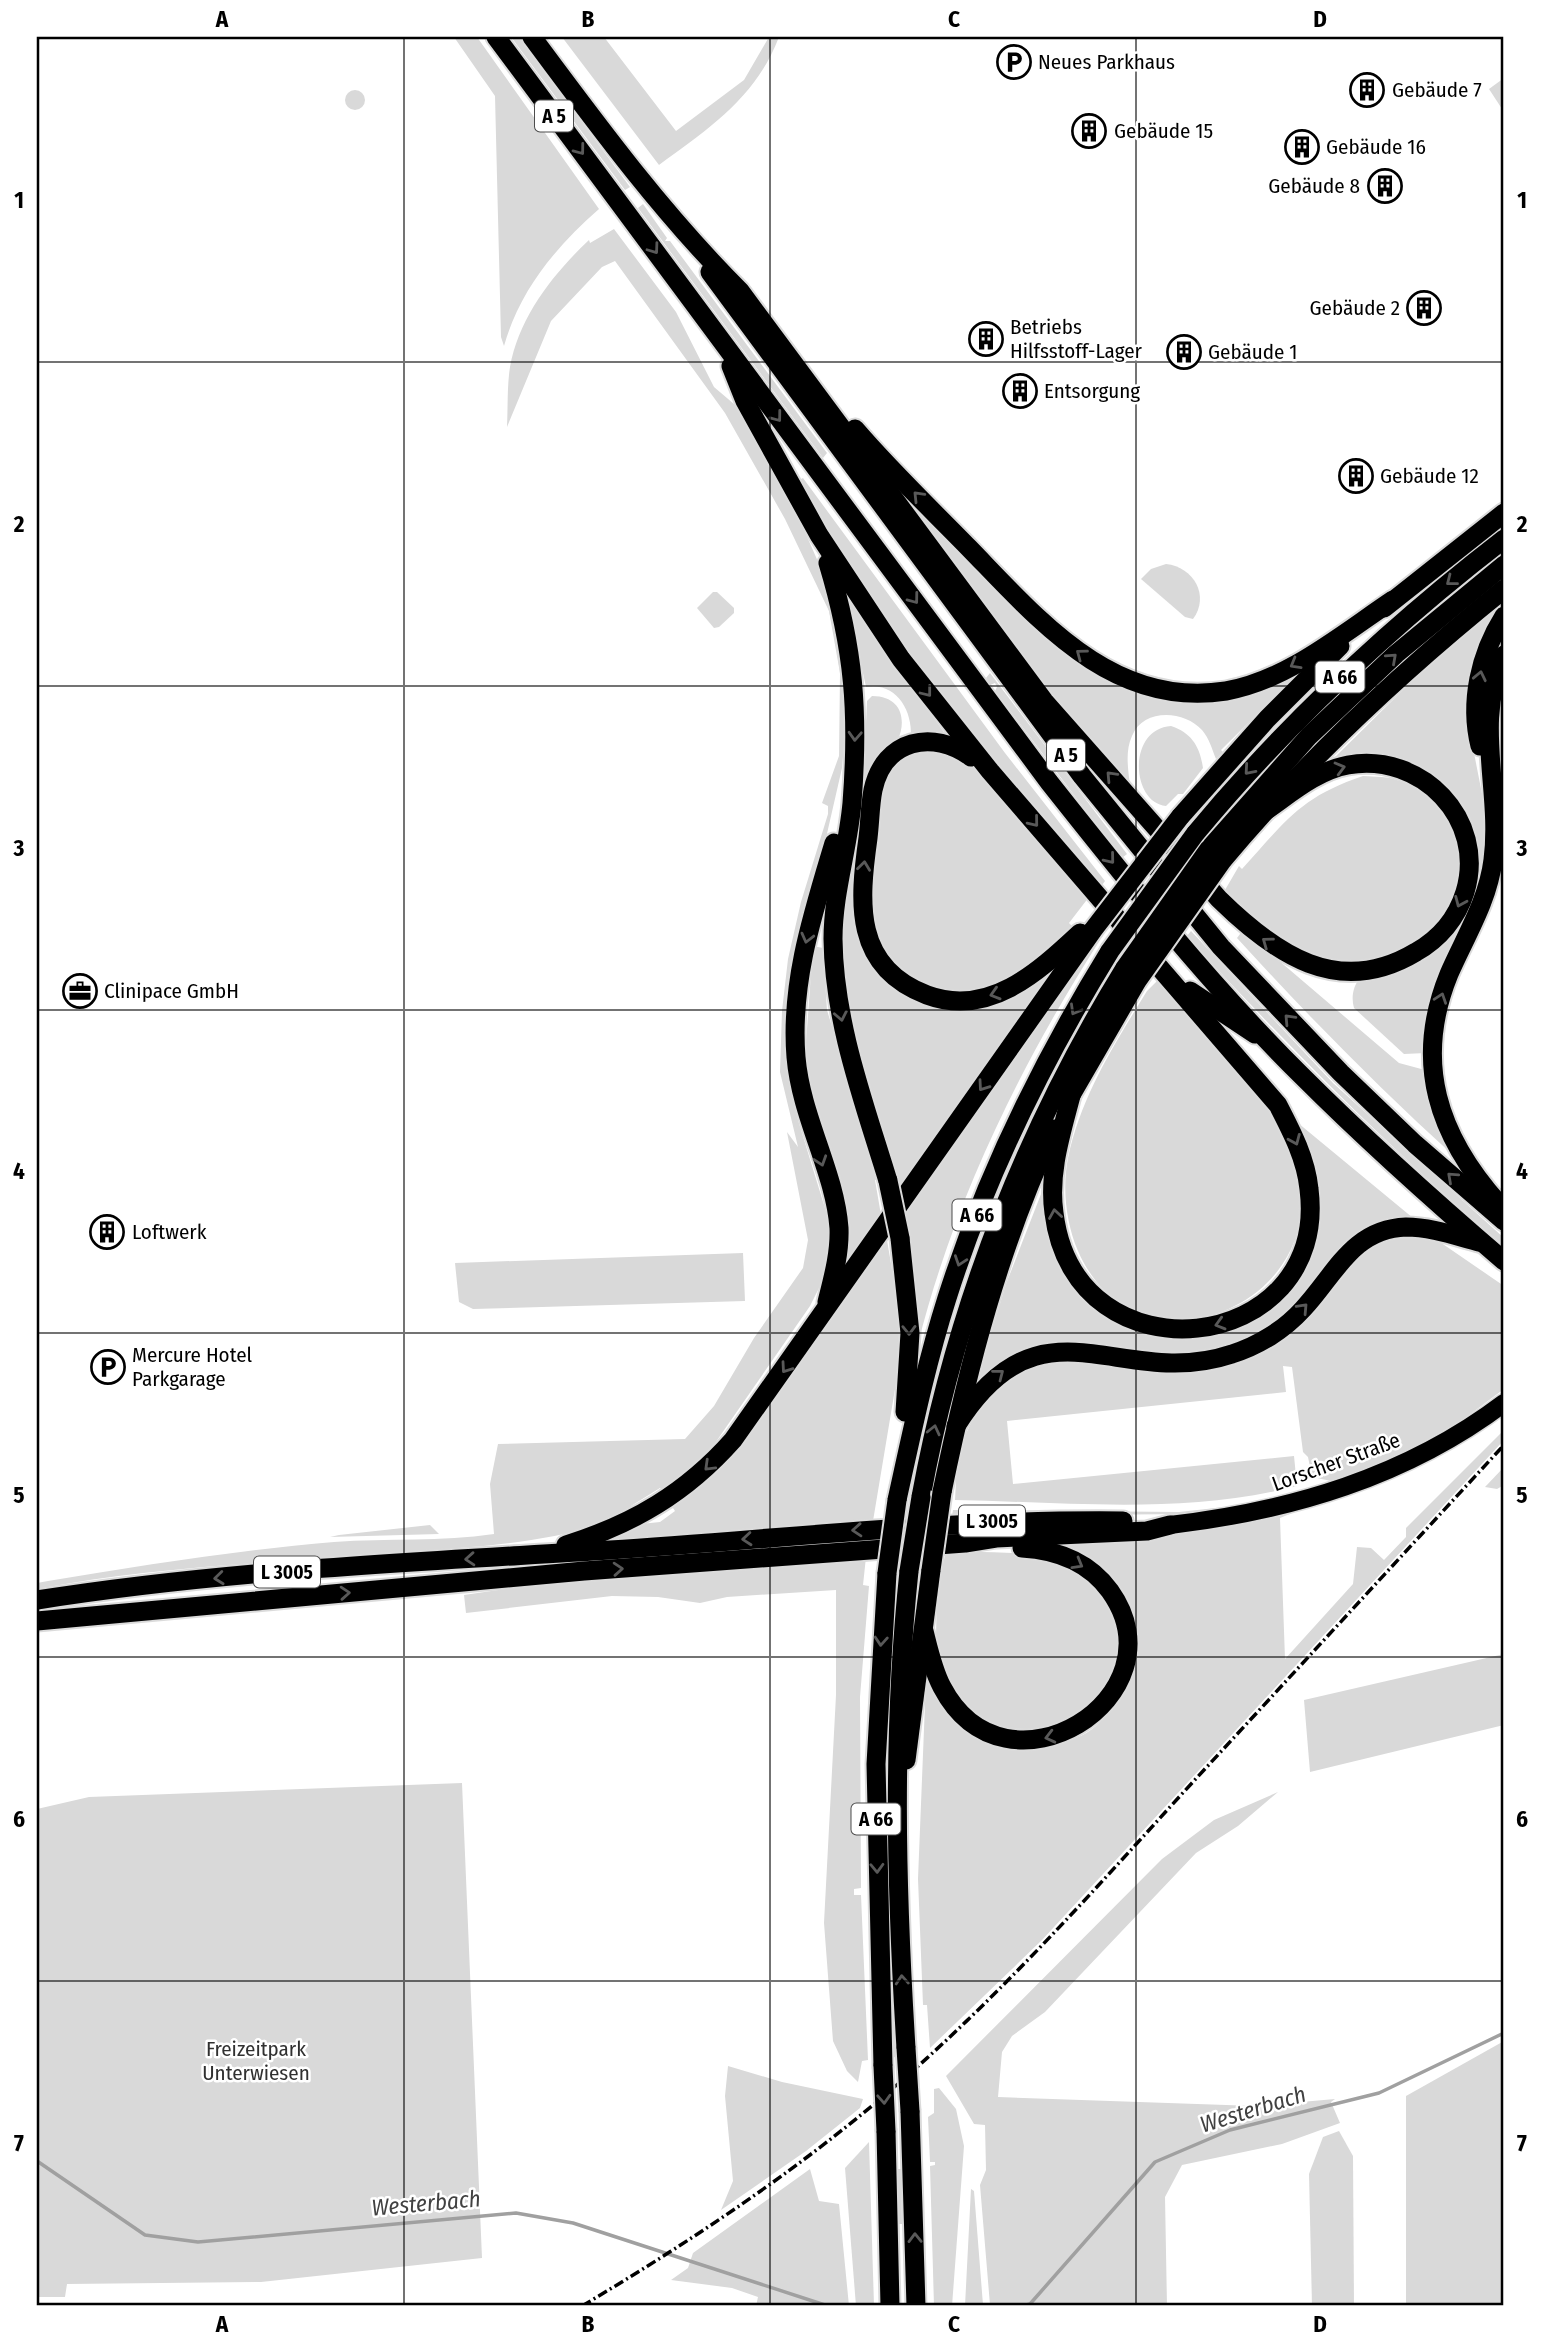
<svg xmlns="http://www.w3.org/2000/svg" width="1541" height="2343" viewBox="0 0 1541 2343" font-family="'Fira Sans Condensed',sans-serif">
<rect width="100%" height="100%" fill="#fff"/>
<g fill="#d9d9d9">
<path d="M454,37H477L599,209C557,246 520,289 504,346L501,337L495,96Z"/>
<polygon points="511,37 519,37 630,187 625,190"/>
<path d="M562,37H604L676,131L744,80L769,37H779C756,97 710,128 659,165Z"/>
<polygon points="1504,78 1504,112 1489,89"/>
<circle cx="355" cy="100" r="10"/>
<polygon points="643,204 667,238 665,241 670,241 827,453 823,458 638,208"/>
<path d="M614,229L676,312L714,387L741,410L791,500L819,564L843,642L845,734L842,768L826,838L795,948L788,1002L790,1079L798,1120L828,1218L830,1250L824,1278L810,1306L711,1449L665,1492L660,1488L631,1506L633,1511C564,1543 489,1545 414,1552C288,1562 161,1565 37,1589V1583L48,1581C143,1565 239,1550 334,1542C388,1538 441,1542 494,1534L490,1484L498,1444L685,1439L714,1406L754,1338L803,1268L808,1240L787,1132L798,1147L780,1072L782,1011L788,959L801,902L828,814V806L822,803L839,756L840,673L829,611L785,519L725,413L615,261L602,267L551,321L507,427C508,408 507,386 510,367C519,317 553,274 589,240L590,243Z"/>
<path d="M857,439L1046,635L1166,695L1306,666L1221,750L1223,752L1216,759C1212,749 1209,738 1202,730C1184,710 1143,708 1132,736C1125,751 1128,769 1130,785L1086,740Z"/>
<polygon points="803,478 1005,753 1105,881 1100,888 901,651 797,481"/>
<polygon points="1504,549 1504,554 1362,671 1380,651"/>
<path d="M1166,564C1194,567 1210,596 1193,619L1185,617L1141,579L1151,569Z"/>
<polygon points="713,592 717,592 734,608 734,613 719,627 714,628 697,608"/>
<path d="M846,595L946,735L911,736C912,709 896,682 866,687Z"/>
<path d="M1497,608L1500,612L1474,753L1485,809L1487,855L1426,1053L1404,1054L1354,1008C1351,998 1353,986 1360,978L1432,950L1476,860L1419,770L1323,769L1412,681Z"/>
<polygon points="990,673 1127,854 1122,858 995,691 997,687 995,683 990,685 986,678"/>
<path d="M872,696C911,696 907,737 887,755L859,873L852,872L857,878L854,917L871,958L955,1005L1054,966L900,1188L847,1018L839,926L865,747L867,701Z"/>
<path d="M1171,726C1192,733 1200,747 1203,768L1183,794H1178L1166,806C1131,803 1127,729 1171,726Z"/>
<path d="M928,746L976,767L1089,897L1069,923L1072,926C1033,970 974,1013 915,978C897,967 882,948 876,929C867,895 872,861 877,828C883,783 879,762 928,746Z"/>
<path d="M1363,776C1376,777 1388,776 1400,781C1449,798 1475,857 1452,904C1426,960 1346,976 1294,949C1267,935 1246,911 1225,890L1239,866L1242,869C1285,822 1300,797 1363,776Z"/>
<path d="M1243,930L1399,1063L1425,1070L1454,1156C1378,1087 1306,1014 1237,938Z"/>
<path d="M1191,931L1333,1083L1504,1238V1246C1392,1152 1290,1048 1191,941L1187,936Z"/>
<path d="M1096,935L1100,940C1021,1064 954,1200 918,1344L908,1241L910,1240L904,1208Z"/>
<polygon points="813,946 823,948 827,1010 878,1179 875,1180 881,1215 840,1274 804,1070"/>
<path d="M1161,977C1207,1032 1268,1088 1293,1156C1346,1300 1138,1389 1078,1251C1066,1223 1062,1188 1068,1158C1081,1096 1115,1043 1147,991Z"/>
<polygon points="1298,1123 1413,1218 1392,1223 1256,1338 1195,1357 1089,1346 981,1381 977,1379 1006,1284 1050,1171 1058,1251 1153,1334 1185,1337 1219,1332 1238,1325 1314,1234 1317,1191"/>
<polygon points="886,1234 900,1317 896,1383 873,1521 585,1545 641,1524 660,1522 675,1511 671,1505"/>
<path d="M1394,1234L1437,1240L1504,1286V1389L1461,1421L1409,1450L1336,1482L1312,1477L1308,1457L1303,1452L1292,1367L1283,1366L1286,1392L1007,1421L1013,1484L1294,1456L1297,1486C1186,1515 1068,1502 955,1500L956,1481L953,1480L963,1440L980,1404L1013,1372L1060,1358L1193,1371L1230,1364L1358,1249Z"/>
<polygon points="743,1253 745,1301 473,1309 459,1302 455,1263"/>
<path d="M1504,1430V1440L1042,1940L930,2048L927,2005H923L918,1879L926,1679L931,1681C939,1700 951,1720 969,1732C1008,1755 1085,1754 1110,1709C1120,1692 1125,1637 1129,1615L1050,1545L1236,1525L1302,1509L1280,1518L1285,1659L1353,1584L1357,1547L1371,1548L1384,1560L1406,1537V1528Z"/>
<polygon points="1504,1467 1504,1485 1497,1489 1485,1487"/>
<polygon points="1252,1504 1262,1505 1188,1514 952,1516 953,1510 1179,1512"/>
<polygon points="430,1525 439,1534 330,1537 339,1535"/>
<path d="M946,1552C975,1552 1044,1550 1068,1564C1109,1587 1139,1652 1105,1693C1093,1707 1073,1719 1059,1730L996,1728L956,1699L938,1657L936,1636L937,1587Z"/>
<polygon points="866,1557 863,1585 869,1586 860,1697 861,1888 854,1889 854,1895 861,1895 868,2060 862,2061 858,2082 847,2071 833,2041 824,1923 836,1695 836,1590 727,1597 700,1603 658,1597 612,1596 466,1613 464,1595 551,1582"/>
<polygon points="1504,1654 1504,1725 1310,1772 1304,1700"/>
<polygon points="462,1783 482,2258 261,2282 67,2284 65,2297 37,2297 37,1809 89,1797"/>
<polygon points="1278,1792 1238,1826 1196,1853 1045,2012 1012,2036 1002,2052 998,2097 1255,2106 1335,2099 1331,2102 1340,2123 1282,2144 1182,2165 1165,2197 1167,2306 965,2306 971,2189 974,2191 983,2305 990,2305 980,2185 986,2170 985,2125 974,2124 946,2076 1162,1859 1214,1820"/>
<polygon points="885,1895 890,1895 896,2056 892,2059"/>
<polygon points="1504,2041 1504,2306 1406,2306 1406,2096"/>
<polygon points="728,2066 782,2082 863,2099 860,2108 806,2151 721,2210 733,2181 725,2096"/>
<polygon points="939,2088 956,2109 964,2146 952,2306 934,2306 930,2166 935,2165 935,2162 930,2162 928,2117 934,2113 934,2089"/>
<polygon points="1339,2131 1353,2156 1354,2306 1312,2306 1309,2174 1323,2137"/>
<polygon points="869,2142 874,2306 856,2306 845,2168"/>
<polygon points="810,2169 819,2201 839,2204 849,2306 756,2306 758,2297 732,2288 671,2280 688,2268 693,2253"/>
<polygon points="896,2169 901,2169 902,2224 899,2224"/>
<polygon points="281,2304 282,2306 37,2306 37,2305"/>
</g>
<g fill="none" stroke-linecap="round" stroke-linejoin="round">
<g stroke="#a0a0a0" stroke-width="3.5">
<polyline points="37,2161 145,2235 198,2242 516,2213 573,2223 828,2306"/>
<polyline points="1023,2306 1030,2304 1155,2162 1230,2130 1379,2093 1504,2033"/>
</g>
<g stroke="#dbdbdb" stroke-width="21">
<path id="major" d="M1170,1525C1290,1511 1406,1477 1504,1403"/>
</g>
<g stroke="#dbdbdb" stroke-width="23">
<g id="highway">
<path d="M496,37L1049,782C1129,883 1210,985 1301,1075C1366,1140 1434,1201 1504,1261"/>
<path d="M532,37C598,126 662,213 740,291L1044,701L1219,899C1274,953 1338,999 1416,952C1439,939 1457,918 1465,892C1487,819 1421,752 1348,765C1315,771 1288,796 1261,814"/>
<polyline points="710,272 1082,776 1221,947 1341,1073 1415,1144 1504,1221"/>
<path d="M731,366L745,401L819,535L901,659L990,771L1278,1105C1292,1132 1306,1159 1309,1189C1330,1356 1075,1385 1054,1213C1048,1172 1062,1131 1072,1092"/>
<path d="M855,429C891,471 931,509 969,548C1039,620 1113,709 1226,691C1288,680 1342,634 1393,600"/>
<path d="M828,563C854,649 859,713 852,803C848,849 833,893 833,939C834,1023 864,1102 888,1181"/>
<polyline points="1384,608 1504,513"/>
<path d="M1480,746C1469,702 1480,654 1504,616"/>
<path d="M971,757C933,729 884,739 873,790C870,805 870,822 868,838C859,902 853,967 927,995C989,1018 1038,972 1080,933"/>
<polyline points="1180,817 1267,719 1340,646"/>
<path d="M1195,834C1287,723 1390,627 1504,539"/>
<polyline points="1209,849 1309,736 1396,654 1504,565"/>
<path d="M1222,861C1307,759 1401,672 1504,589"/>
<polyline points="1190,991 1255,1034"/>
<polyline points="1067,1102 1137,981"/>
<path d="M1499,1204C1438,1136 1413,1062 1449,974C1465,937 1488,901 1493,860C1502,791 1473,723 1504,655"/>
<polyline points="900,1238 910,1333 905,1412"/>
<path d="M827,1302C833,1278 840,1253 839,1228C835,1172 801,1117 796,1057C790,983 813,913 834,843"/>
<path d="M956,1426C1042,1289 1119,1392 1232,1354C1258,1346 1284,1330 1303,1309C1335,1275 1352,1229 1406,1227C1430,1227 1456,1236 1479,1242"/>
<path d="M942,1492C968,1367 999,1245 1054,1129"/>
<path d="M921,1497C956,1307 1024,1132 1125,968"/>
<path d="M897,1500C912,1432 926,1364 947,1298C986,1175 1043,1060 1110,951"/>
<path d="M566,1545C633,1524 686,1493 733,1440L1093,930"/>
<path d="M37,1600C226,1570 419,1562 610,1550C781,1539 951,1519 1123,1521"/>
<polyline points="37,1621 584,1571 965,1543 996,1538 1147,1531 1170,1525"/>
<path d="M924,1631C929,1651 933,1670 942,1687C1006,1809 1185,1696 1110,1591C1089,1562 1057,1550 1022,1548"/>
<polyline points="906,1760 931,1570"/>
<path d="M906,2048C896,1887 892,1732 909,1571"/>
<polyline points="883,2066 876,1764 887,1573"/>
<polyline points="910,2111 916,2306"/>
<polyline points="886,2131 890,2306"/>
</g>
</g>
<use href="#major" stroke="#000" stroke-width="18"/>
<use href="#highway" stroke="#000" stroke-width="19"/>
<path stroke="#000" stroke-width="3.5" stroke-dasharray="10 3.5 2 3.5" stroke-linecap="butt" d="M582,2306C693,2240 801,2168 899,2083C1000,1995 1090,1895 1180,1796C1288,1679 1396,1562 1504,1445"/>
<g stroke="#dbdbdb" stroke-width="23" stroke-linecap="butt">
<g id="highway-bridge">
<polyline points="1093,930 1180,817"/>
<polyline points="1110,951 1195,834"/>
<polyline points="1125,968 1209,849"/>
<polyline points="1137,981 1222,861"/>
<polyline points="888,1181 900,1238"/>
<polyline points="931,1570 942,1492"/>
<polyline points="909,1571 921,1497"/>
<polyline points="887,1573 897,1500"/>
<polyline points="906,2048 910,2111"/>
<polyline points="883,2066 886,2131"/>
</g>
</g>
<use href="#highway-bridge" stroke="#000" stroke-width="19"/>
</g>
<defs><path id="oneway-chevron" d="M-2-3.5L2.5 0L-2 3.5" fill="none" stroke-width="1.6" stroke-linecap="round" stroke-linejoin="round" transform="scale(1.75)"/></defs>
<g stroke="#595959">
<use href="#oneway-chevron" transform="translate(580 150) rotate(53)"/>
<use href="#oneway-chevron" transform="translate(654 249) rotate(54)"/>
<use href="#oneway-chevron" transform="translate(777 417) rotate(53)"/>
<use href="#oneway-chevron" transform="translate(918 496) rotate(-134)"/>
<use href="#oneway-chevron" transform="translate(1451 581) rotate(142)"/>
<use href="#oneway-chevron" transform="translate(914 599) rotate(53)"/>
<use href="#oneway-chevron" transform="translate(1081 654) rotate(-143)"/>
<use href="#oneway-chevron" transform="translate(1392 658) rotate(-42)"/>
<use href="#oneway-chevron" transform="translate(1295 664) rotate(150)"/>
<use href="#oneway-chevron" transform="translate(1480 676) rotate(-78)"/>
<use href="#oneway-chevron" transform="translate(927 692) rotate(52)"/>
<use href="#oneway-chevron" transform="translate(855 736) rotate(93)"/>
<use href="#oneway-chevron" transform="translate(1340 768) rotate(-15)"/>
<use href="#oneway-chevron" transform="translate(1249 770) rotate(131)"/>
<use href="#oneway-chevron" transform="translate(1111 776) rotate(-133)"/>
<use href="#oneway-chevron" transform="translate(1034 822) rotate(51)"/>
<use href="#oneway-chevron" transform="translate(1110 859) rotate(51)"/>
<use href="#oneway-chevron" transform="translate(864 866) rotate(-83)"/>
<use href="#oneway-chevron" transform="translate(1460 902) rotate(113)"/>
<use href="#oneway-chevron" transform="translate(807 938) rotate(104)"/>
<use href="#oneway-chevron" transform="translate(1267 942) rotate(-144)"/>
<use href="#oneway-chevron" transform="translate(995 994) rotate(163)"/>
<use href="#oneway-chevron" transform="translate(1441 998) rotate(-71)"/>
<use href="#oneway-chevron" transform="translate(1075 1010) rotate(120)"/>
<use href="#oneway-chevron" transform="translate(841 1016) rotate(79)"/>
<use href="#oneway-chevron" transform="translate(1289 1019) rotate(-133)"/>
<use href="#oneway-chevron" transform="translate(983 1086) rotate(125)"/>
<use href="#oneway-chevron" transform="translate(1295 1140) rotate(67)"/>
<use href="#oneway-chevron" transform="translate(821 1161) rotate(72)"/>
<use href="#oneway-chevron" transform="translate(1452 1177) rotate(-138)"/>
<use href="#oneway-chevron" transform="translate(1055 1214) rotate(-99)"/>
<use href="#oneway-chevron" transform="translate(960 1261) rotate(109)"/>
<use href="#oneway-chevron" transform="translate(1303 1308) rotate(-47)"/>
<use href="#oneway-chevron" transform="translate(1220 1324) rotate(164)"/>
<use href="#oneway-chevron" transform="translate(909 1330) rotate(89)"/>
<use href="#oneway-chevron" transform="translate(786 1368) rotate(125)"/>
<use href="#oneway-chevron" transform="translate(999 1374) rotate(-38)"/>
<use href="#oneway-chevron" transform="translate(934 1430) rotate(-77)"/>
<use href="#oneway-chevron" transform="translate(709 1466) rotate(136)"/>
<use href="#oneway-chevron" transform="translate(857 1530) rotate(176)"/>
<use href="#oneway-chevron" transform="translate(747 1539) rotate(175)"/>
<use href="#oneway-chevron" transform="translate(470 1559) rotate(176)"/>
<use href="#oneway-chevron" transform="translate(1078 1564) rotate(30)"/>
<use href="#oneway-chevron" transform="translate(618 1569) rotate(-4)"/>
<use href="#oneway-chevron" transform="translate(219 1578) rotate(174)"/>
<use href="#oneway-chevron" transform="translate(345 1593) rotate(-4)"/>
<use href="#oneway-chevron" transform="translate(881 1641) rotate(94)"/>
<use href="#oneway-chevron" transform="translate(1050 1737) rotate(166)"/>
<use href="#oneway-chevron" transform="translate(877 1868) rotate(88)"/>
<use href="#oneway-chevron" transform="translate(902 1980) rotate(-94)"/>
<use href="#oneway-chevron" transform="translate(884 2099) rotate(87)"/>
<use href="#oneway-chevron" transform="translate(915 2238) rotate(-91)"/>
</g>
<path fill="none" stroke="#000" stroke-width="2" stroke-opacity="0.55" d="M404,37V2306M770,37V2306M1136,37V2306M37,362H1504M37,686H1504M37,1010H1504M37,1333H1504M37,1657H1504M37,1981H1504"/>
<defs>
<g id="parking-ring" transform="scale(1.75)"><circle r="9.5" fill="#fff" stroke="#000" stroke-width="1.5"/><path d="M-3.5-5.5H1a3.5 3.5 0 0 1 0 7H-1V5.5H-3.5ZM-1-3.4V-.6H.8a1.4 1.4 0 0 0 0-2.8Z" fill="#000"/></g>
<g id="building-ring" transform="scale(1.75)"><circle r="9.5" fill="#fff" stroke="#000" stroke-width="1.5"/><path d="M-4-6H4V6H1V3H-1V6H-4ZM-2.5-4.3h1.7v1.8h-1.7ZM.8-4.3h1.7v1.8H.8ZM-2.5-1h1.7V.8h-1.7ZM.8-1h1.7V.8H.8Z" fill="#000"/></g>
<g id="office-ring" transform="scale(1.75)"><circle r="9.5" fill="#fff" stroke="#000" stroke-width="1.5"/><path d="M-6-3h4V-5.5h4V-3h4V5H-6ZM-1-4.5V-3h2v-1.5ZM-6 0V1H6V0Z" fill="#000"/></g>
</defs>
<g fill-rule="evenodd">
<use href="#parking-ring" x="1014" y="62"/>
<use href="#building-ring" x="1367" y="90"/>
<use href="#building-ring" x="1089" y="131"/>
<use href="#building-ring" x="1302" y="147"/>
<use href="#building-ring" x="1385" y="186"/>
<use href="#building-ring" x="1424" y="308"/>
<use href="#building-ring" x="986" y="339"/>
<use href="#building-ring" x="1184" y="352"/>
<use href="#building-ring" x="1020" y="391"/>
<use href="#building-ring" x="1356" y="476"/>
<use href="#office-ring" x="80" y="991"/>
<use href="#building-ring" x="107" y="1232"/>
<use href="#parking-ring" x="108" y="1367"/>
</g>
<g text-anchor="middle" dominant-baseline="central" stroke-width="5" stroke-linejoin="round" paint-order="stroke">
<g fill="#fff" stroke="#4c4c4c" stroke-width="2">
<rect x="535" y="100.5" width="38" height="31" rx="5"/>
<rect x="1315.5" y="661.5" width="49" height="31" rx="5"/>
<rect x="1047" y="739.5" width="38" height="31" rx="5"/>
<rect x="952.5" y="1199.5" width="49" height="31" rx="5"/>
<rect x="959" y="1505.5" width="66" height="31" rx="5"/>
<rect x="254" y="1556.5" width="66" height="31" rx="5"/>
<rect x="851.5" y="1803.5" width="49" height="31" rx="5"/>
</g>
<g font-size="19" font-weight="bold" fill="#000">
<text x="554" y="116">A 5</text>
<text x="1340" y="677">A 66</text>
<text x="1066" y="755">A 5</text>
<text x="977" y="1215">A 66</text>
<text x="992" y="1521">L 3005</text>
<text x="287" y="1572">L 3005</text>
<text x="876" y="1819">A 66</text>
</g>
<g font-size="21" fill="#000" stroke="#fff" text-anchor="start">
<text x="1038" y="62">Neues Parkhaus</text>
<text x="1392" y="90">Gebäude 7</text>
<text x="1114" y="131">Gebäude 15</text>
<text x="1326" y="147">Gebäude 16</text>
<text x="1360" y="186" text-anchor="end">Gebäude 8</text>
<text x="1400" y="308" text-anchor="end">Gebäude 2</text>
<text x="1010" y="327">Betriebs<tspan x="1010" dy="24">Hilfsstoff-Lager</tspan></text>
<text x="1208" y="352">Gebäude 1</text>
<text x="1044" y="391">Entsorgung</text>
<text x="1380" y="476">Gebäude 12</text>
<text x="104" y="991">Clinipace GmbH</text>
<text x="132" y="1232">Loftwerk</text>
<text x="132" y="1355">Mercure Hotel<tspan x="132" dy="24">Parkgarage</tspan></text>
</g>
<g font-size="21" fill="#000" stroke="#fff">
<text transform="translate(1336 1462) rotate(-20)">Lorscher Straße</text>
</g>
<g font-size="21" fill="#303030" stroke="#fff">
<text x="256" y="2049">Freizeitpark<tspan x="256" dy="24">Unterwiesen</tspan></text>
</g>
<g font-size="23" font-style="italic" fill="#414141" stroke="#fff">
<text transform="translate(1253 2109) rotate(-17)">Westerbach</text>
<text transform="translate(426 2203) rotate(-5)">Westerbach</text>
</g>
</g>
<rect width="1541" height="2343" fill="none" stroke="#ffffff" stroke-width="77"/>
<rect x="38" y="38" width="1464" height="2266" fill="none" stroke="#000" stroke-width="2.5"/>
<g font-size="23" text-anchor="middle" font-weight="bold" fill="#000">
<text x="222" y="27">A</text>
<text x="588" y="27">B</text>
<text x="954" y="27">C</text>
<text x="1320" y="27">D</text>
<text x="19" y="208">1</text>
<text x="1522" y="208">1</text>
<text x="19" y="532">2</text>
<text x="1522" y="532">2</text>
<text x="19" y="856">3</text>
<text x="1522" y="856">3</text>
<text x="19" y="1179">4</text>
<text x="1522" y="1179">4</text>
<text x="19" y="1503">5</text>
<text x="1522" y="1503">5</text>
<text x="19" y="1827">6</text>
<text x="1522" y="1827">6</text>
<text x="19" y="2151">7</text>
<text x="1522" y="2151">7</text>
<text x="222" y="2332">A</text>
<text x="588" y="2332">B</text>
<text x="954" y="2332">C</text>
<text x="1320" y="2332">D</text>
</g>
</svg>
